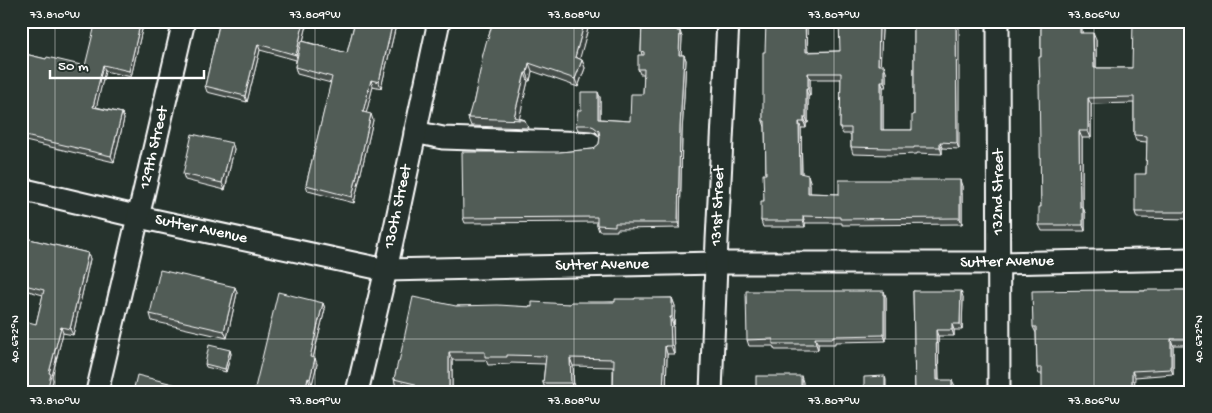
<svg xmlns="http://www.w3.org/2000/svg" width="1212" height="413" viewBox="0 0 1212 413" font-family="'Gochi Hand',sans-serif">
<rect width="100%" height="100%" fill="#26332d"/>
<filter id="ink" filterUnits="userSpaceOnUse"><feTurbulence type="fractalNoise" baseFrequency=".02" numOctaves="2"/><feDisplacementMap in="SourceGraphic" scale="10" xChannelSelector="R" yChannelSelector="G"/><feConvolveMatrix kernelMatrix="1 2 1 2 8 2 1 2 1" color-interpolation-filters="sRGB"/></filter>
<g filter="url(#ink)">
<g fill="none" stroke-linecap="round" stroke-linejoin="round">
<g stroke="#fff" stroke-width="25">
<g id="minor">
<polyline points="998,21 999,392"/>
<polyline points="415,132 443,138 590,143"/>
<polyline points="21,189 139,217 386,270 717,263 999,263 1191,259"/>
<polyline points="97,392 184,21"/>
<polyline points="357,392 386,270 439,21"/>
<polyline points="711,392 717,240 728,21"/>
</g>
</g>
<use href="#minor" stroke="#26332d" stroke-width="21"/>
</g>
<g fill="#464f4b" stroke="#fff">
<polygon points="144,21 131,77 105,71 96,107 122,113 124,119 114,162 21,140 21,53 46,59 85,66"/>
<polygon points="216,21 308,21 303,41 347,53 355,21 397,21 381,88 373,86 366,113 373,120 354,203 308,191 306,185 331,83 297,74 295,67 296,60 260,50 247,102 207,92 205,86 219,25 217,24"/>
<polygon points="493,21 588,21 589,25 579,59 582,60 585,68 578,87 532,71 530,81 528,81 519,118 525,120 528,128 471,126 468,118 473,104 482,64 481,62 488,39"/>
<polygon points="642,21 679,21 679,31 682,37 681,55 684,55 686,60 682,133 680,228 617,229 617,231 599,231 597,225 597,222 465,223 463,218 560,152 593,149 599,144 600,137 596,132 591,131 578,130 576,125 581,110 600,97 600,119 630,121 643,94 644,74 640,74 638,69 642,55 641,51"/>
<polygon points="861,21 861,24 879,24 882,30 880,65 886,71 886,87 883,87 883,130 912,130 914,115 914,21 959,149 942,148 942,154 917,153 917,154 890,155 853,154 851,147 851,134 843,134 840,128 841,79 810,79 810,96 808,96 808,123 806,123 806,128 801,128 802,174 810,181 810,193 839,194 962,186 962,224 842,225 842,223 805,223 805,227 763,227 761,221 764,201 766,174 765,127 763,121 765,52 840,51"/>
<polygon points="1036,21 1082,21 1082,33 1096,40 1096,68 1132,68 1191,21 1191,219 1137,218 1135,212 1146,174 1147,142 1136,141 1134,135 1134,103 1091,104 1091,138 1082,138 1082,207 1083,207 1085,213 1085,231 1042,231 1039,225 1041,207 1040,84 1041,57 1041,22 1037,22"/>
<polygon points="232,143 234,149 225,190 185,180 183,174"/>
<polygon points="21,237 88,253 90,259 73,335 63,333 52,376 53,380 50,392 36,324 43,295 21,289"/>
<polygon points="235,287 237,293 227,338 152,321 150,314"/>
<polygon points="1104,290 1105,291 1145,291 1191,290 1191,345 1173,345 1173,374 1135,377 1039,374 1037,368 1036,333 1033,327"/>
<polygon points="913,291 963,297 962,330 954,330 954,336 938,336 939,380 955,386 915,392"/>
<polygon points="886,297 886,341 835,342 835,344 818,344 818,350 775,350 773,346 749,346 747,340"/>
<polygon points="672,298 675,306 674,325 673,325 674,354 667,354 666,392 613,392 613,367 573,366 574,391 546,391 543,383 545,364 510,363 510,364 488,365 486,360 452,360 452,392 414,391 396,387 394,379 399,362 456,306 532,307 570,304 615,302 635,299"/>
<polygon points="323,303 325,309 313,358 317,364 312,384 310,384 308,392 254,392"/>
<polygon points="230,350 231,354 226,372 206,367 205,364"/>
</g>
<g fill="#39403d" stroke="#fff">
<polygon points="141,21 144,21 131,77 129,71"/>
<polygon points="304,21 308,21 298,61 296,55"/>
<polygon points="393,21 397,21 381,88 379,82"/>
<polygon points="585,21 588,21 589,25 578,65 575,57"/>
<polygon points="677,21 679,21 679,37 677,31"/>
<polygon points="805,21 807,21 808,58 806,52"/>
<polygon points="956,21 959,21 959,149 957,143"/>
<polygon points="1080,21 1082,21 1082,40 1080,33"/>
<polygon points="879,24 882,30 880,71 878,65"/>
<polygon points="680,31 682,37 681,60 679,55"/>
<polygon points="1093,33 1096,40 1096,74 1094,68"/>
<polygon points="258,44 260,50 247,102 245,96"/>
<polygon points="684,55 686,60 682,133 680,228 678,223 680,128"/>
<polygon points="582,60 585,68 578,87 575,79"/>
<polygon points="529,63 532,71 530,81 527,73"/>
<polygon points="103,65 105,71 95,113 93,107"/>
<polygon points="884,65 886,71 886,87 884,81"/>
<polygon points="525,73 528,81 519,120 514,117"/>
<polygon points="808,73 810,79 810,96 808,89"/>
<polygon points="371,80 373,86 365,118 363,112"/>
<polygon points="881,81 883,87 883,137 881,130"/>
<polygon points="806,89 808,96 808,123 806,117"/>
<polygon points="598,92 600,97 600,125 598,119"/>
<polygon points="1088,98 1091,104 1091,138 1088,131"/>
<polygon points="122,113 124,119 114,162 111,156"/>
<polygon points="371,114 373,120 354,203 352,197"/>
<polygon points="804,117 806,123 806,128 804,122"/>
<polygon points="799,122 801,128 802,180 800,173"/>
<polygon points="1079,131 1082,138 1082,213 1080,207"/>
<polygon points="940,142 942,148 942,154 940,147"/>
<polygon points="232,143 234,149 225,190 222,183"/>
<polygon points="808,175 810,181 810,199 808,193"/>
<polygon points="960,180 962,186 962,224 960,218"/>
<polygon points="1083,207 1085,213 1085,231 1083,225"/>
<polygon points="803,216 805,223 805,227 803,221"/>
<polygon points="88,253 90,259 73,335 70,329"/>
<polygon points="235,287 237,293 227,338 224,331"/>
<polygon points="884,291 886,297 886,341 884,335"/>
<polygon points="961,291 963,297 962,330 960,324"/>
<polygon points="672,298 675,306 674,325 672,317"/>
<polygon points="323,303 325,309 312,362 310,357"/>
<polygon points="670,317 673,325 674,354 671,346"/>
<polygon points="952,324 954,330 954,336 952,330"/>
<polygon points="61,327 63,333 52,376 53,380 50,392 47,392 49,373"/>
<polygon points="936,330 938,336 939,387 937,380"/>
<polygon points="815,338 818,344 818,350 816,344"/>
<polygon points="1171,339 1173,345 1173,374 1171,369"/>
<polygon points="665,346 667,354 666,392 663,392"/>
<polygon points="230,350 231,354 226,372 225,369"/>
<polygon points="449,352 452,360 452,392 449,392"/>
<polygon points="315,358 317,364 312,384 310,379"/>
<polygon points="570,358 573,366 574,391 571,383"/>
<polygon points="1132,371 1135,377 1134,392 1132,392"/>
<polygon points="801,376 803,382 803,392 801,392"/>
<polygon points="885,376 886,380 886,392 885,392"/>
<polygon points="308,378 310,384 308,392 305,392"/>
<polygon points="952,380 955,386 955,392 952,392"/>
</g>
<g fill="#515c57" stroke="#fff">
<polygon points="96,21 141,21 129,71 103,65 93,107 122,113 111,156 21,135 21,53 46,59 47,57 85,66"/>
<polygon points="220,21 304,21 296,55 258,44 245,96 205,86"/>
<polygon points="355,21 393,21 379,82 371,80 363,112 371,114 352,197 306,185 332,77 295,67 301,41 347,53"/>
<polygon points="493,21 585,21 575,57 582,60 575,79 529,63 527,73 525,73 514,117 525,120 468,118 472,104 473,104 482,62 481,62 487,39 488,39"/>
<polygon points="642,21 677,21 677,31 680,31 679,55 684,55 680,128 678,223 615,223 615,226 597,225 597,217 463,218 462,152 560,152 593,149 599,144 600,137 599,131 594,127 589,125 576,125 578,110 581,110 581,92 598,92 598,119 630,121 631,94 643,94 644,69 638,69 638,55 644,55 644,52 641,51"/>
<polygon points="766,21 805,21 806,52 840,51 839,21 859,21 859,24 879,24 878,65 884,65 884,81 881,81 881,130 912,130 912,115 914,115 914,21 956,21 957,143 940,142 940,147 914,147 914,148 887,148 851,147 851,128 840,128 841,73 808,73 808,89 806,89 806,117 804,117 804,122 799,122 800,173 808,175 808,193 839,194 839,180 960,180 960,218 840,219 840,217 803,216 803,221 761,221 761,201 764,201 763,174 766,174 765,121 763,121 763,52 765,52"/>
<polygon points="1041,21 1080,21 1080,33 1093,33 1094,68 1132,68 1133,21 1191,21 1191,212 1135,212 1135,174 1146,174 1147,136 1134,135 1134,97 1088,98 1088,131 1079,131 1080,207 1083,207 1083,225 1039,225 1039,207 1041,207 1039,84 1040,84 1039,57 1041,57"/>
<polygon points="192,134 232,143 222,183 183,174"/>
<polygon points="21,237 88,253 70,329 61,327 49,373 51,374 47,392 21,392 21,320 36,324 44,290 21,284"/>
<polygon points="160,270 235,287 224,331 150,314"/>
<polygon points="1104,290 1104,291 1145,291 1145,290 1191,290 1191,339 1171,339 1171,369 1132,371 1132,392 1042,392 1042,368 1037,368 1036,327 1033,327 1032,291"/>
<polygon points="746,291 884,291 884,335 833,336 833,338 815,338 816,344 773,344 773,339 747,340"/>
<polygon points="913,291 961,291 960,324 952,324 952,330 936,330 937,380 952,380 952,392 915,392"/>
<polygon points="278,292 323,303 310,357 315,358 310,379 308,378 305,392 254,392"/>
<polygon points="413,297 456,306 498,305 532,307 532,302 570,304 571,302 615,302 615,299 635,299 635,298 672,298 672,317 670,317 671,346 665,346 663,392 613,392 614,359 570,358 571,383 543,383 546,356 507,355 507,357 485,357 485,352 449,352 449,392 414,392 415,384 394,379 398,362 399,362"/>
<polygon points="209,345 230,350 225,369 205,364"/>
<polygon points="137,375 185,387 184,392 133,392"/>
<rect x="756" y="376" width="45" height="16"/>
<polygon points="885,376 885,392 864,392 864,377"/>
</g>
</g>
<path fill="none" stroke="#fff" stroke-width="1" stroke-opacity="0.45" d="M55,21V392M315,21V392M574,21V392M834,21V392M1094,21V392M21,339H1191"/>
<g text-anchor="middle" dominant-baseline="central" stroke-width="4" stroke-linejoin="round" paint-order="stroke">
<g font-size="16" fill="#fff" stroke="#26332d">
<text transform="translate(155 148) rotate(-77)">129th Street</text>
<text transform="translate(999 192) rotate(-90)">132nd Street</text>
<text transform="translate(719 206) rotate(-88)">131st Street</text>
<text transform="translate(399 207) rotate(-78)">130th Street</text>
<text transform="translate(201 230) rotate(12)">Sutter Avenue</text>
<text transform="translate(1007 263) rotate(-1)">Sutter Avenue</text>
<text transform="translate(602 266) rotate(-1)">Sutter Avenue</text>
</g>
</g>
<rect width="1212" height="413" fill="none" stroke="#26332d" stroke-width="55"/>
<path d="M50 70v8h154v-8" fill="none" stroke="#ffffff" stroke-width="2.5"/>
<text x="58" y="70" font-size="15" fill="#ffffff" stroke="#26332d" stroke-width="4" paint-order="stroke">50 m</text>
<rect x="28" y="28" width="1156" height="358" fill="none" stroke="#fff" stroke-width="2"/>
<g font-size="12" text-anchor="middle" fill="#fff">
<text x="55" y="18">73.810°W</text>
<text x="315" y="18">73.809°W</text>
<text x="574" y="18">73.808°W</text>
<text x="834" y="18">73.807°W</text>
<text x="1094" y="18">73.806°W</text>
<text transform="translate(14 339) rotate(-90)" y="4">40.672°N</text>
<text transform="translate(1198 339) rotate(-90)" y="4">40.672°N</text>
<text x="55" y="404">73.810°W</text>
<text x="315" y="404">73.809°W</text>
<text x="574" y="404">73.808°W</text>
<text x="834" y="404">73.807°W</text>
<text x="1094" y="404">73.806°W</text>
</g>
</svg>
